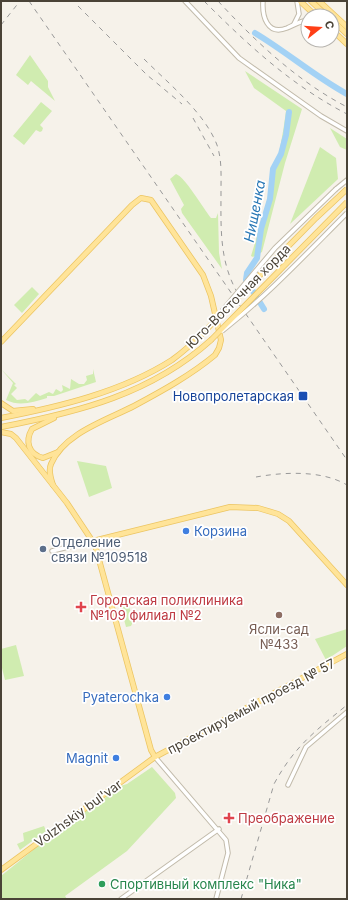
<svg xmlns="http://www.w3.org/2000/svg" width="348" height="900" viewBox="0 0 348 900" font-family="Inter,sans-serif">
<rect width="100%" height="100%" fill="#f6f2ea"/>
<g fill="#d0ecb0">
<polygon points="30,55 48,81 48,87 55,101 31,81 28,85 16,75"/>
<path d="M245,71L302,109L285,163L262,252L253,257L251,256C265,209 280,161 286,111L254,88Z"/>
<polygon points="41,102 52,111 40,125 43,128 42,131 40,132 36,130 24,145 13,136"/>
<polygon points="330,128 347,139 347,150 340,147"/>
<polygon points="320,147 336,158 338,179 290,224"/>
<path d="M176,174C185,177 203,208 211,218H216L218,213L219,253L222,269L182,213L181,209L184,205L170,179Z"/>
<polygon points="32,287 39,294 22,313 14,305"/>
<path d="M1,369L16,384L14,385L17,388L11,394L17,400L25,399L28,401L36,393L40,396L49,392L53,394L56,389L61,392L63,390L62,385L70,389L71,379L79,384H84L87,380L86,376L93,374V369L96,382L54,396H47V398C33,402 20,407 6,400L13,383Z"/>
<polygon points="77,461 106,466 112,488 89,497"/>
<polygon points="128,602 133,622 131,626 126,627 120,604"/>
<polygon points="347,629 347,646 326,660 315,639"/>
<polygon points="16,645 24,676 5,680 1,664 1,649"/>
<polygon points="152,767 175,793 176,798 127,851 65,896 67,899 1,899 1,876 43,842 56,835 76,816 94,807 94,804 104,799 114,788 127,784"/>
<polygon points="44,826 46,831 20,850 17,844 24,841 23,833"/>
</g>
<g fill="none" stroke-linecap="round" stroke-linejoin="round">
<g stroke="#a3d2f5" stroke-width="6">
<path d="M255,33C287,52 314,76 347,94"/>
<polyline points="264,309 246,280 247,273 257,258 261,229 270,199 273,169 281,154 286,135 289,112"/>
</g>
<g stroke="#c2bbab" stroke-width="5.5">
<g id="minor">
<polyline points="185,1 239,58 321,116 347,131"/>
<path d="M263,1C262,16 267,36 287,28C294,25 300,21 308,20"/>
<polyline points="294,24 299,14 297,1"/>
<polyline points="336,189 347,180"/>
<polyline points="52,551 93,541"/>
<polyline points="155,757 226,840 228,853 216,899"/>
<polyline points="288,785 306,747 347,712"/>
<polyline points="121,899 219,829"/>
</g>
</g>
<g stroke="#ecc562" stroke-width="6">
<g id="major">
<polyline points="300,1 316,16"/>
<polyline points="311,1 327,16"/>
<polyline points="319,1 347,27"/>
<polyline points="332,20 347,34"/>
<polyline points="332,30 347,44"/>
<path d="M1,342L132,205L141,198L151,200L203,275L211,296L221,340L219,348L215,355C191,375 162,391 134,406C107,420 64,433 51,464C48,471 51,479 53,485"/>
<polyline points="1,403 13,411 33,409"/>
<path d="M1,418C58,407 122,392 172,360C183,352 194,342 204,332"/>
<path d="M54,418L32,429C25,441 28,454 43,458L58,452"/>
<path d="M1,427C79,412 151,394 211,340"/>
<polyline points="1,432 11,434 16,438 67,503 95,545 151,750 155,757"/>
<polyline points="93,541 230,507 258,508 278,514 289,521 347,585"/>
<polyline points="1,870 155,757 347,654"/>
</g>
</g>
<use href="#minor" stroke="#fff" stroke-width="3.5"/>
<use href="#major" stroke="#ffe499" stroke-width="4.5"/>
<g stroke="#999" stroke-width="1" stroke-dasharray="5 5" stroke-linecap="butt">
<polyline points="29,1 347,460"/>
<path d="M204,1C248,45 291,85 347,114"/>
<path d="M218,1C256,42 297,81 347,107"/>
<polyline points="78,6 147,75 182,104"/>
<polyline points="1,25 20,1"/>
<path d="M144,59C168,83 205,113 217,145C222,160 221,175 221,191C221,227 219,260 237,292"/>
<polyline points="193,118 214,156"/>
<path d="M256,477C284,472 322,470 347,485"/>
<path d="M241,899L274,784C294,747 315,731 347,705"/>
</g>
<g stroke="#c2bbab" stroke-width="5.5" stroke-linecap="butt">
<g id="minor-bridge">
<polyline points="222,311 275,248 336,189"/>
<path d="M222,331C267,296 306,254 347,213"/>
</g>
</g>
<g stroke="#ecc562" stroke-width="6" stroke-linecap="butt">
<g id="major-bridge">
<polyline points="204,332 316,218 347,189"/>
<polyline points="211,340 347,202"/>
</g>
</g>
<use href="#minor-bridge" stroke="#fff" stroke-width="3.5"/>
<use href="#major-bridge" stroke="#ffe499" stroke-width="4.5"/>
</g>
<rect fill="#1a4fb4" stroke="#fff" stroke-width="1.5" x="298" y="391" width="10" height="10" rx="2"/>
<g fill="#3f7fe0" stroke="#fff" stroke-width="1.5">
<circle cx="186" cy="531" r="4"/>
<circle cx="167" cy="697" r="4"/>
<circle cx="116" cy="758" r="4"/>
</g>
<circle fill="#5c6f8a" stroke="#fff" stroke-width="1.5" cx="43" cy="549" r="4"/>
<g fill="#e0444e" stroke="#fff" stroke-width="1.5">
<path d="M79 601h4v4h4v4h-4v4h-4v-4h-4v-4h4z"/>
<path d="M227 812h4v4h4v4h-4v4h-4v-4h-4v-4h4z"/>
</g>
<circle fill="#8d6e63" stroke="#fff" stroke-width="1.5" cx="279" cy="615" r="4"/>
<circle fill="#2e9e5b" stroke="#fff" stroke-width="1.5" cx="102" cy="884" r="4"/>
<g text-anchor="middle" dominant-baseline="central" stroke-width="3.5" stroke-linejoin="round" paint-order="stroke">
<g font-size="13" fill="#4a4337" stroke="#fff">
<text transform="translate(238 296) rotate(-45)">Юго-Восточная хорда</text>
<text transform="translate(251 706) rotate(-28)">проектируемый проезд № 57</text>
<text transform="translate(78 813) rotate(-36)">Volzhskiy bul'var</text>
</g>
<g font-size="13" fill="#164399" stroke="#fff" text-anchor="end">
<text x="294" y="396">Новопролетарская</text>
</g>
<g font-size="13" fill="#366cbe" stroke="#fff" text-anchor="end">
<text x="194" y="531" text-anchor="start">Корзина</text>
<text x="159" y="697">Pyaterochka</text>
<text x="108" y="758">Magnit</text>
</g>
<g font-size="13" fill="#4e5e75" stroke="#fff" text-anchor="start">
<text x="51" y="542">Отделение<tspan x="51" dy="15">связи №109518</tspan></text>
</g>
<g font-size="13" fill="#be3a42" stroke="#fff" text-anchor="start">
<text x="90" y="600">Городская поликлиника<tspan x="90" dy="15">№109 филиал №2</tspan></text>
<text x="238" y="818">Преображение</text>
</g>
<g font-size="13" fill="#785e54" stroke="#fff">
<text x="279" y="629">Ясли-сад<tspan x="279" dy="15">№433</tspan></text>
</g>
<g font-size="13" fill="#27864d" stroke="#fff" text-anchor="start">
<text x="110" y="884">Спортивный комплекс "Ника"</text>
</g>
<g font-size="14" font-style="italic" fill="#2777b5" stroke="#fff">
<text transform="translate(254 211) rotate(-79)">Нищенка</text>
</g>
</g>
<rect width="348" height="900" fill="none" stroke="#4a4337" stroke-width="4"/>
<g transform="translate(320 28) rotate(73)"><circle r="19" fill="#ffffff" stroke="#b7b4af"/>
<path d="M0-3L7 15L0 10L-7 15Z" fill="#ff3f17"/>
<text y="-6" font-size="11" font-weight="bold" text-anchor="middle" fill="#4a4337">С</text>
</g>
</svg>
